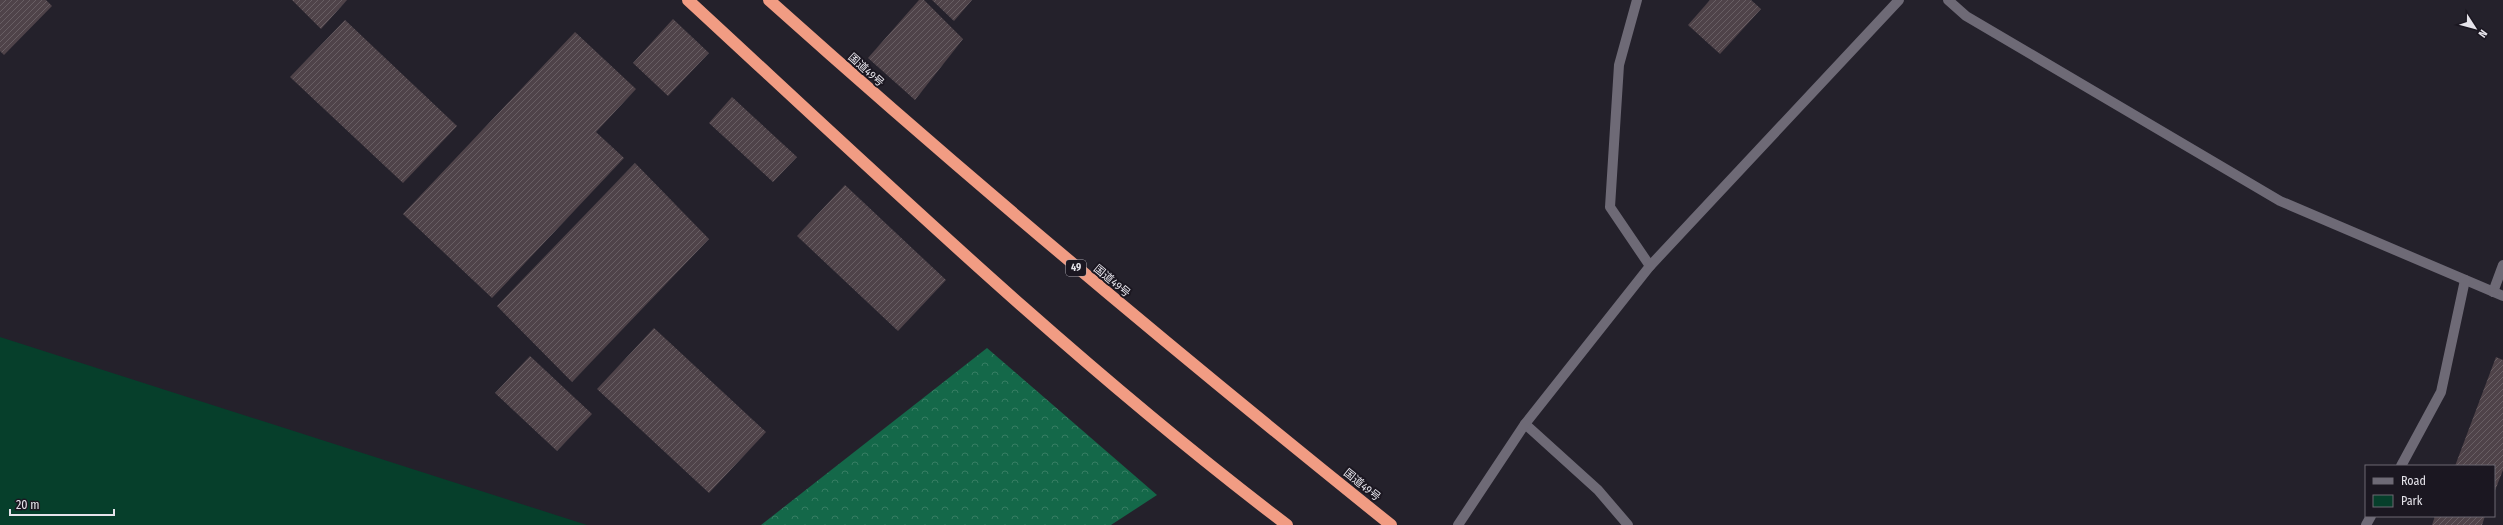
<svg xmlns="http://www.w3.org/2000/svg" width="2503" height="525" viewBox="0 0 2503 525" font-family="'Fira Sans Condensed','Noto Sans JP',sans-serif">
<defs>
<pattern id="forest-crowns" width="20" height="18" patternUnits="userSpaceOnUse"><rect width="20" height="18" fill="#146849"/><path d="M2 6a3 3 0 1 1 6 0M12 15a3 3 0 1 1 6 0" fill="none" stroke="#367d63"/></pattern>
<pattern id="building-hatch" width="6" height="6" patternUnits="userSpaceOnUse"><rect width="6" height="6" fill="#4f4349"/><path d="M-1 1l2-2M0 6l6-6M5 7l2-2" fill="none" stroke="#685e63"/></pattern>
</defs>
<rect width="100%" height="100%" fill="#24212b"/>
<polygon fill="#063f2b" points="0,337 587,525 0,525"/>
<polygon fill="url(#forest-crowns)" points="987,348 1157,495 1111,525 761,525"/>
<g fill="url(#building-hatch)">
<polygon points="0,0 46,0 52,6 4,55 0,51"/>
<polygon points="292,0 347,0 321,29"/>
<polygon points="919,0 924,0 963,39 915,100 868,58"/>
<polygon points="932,0 972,0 954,21"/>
<polygon points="1710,0 1751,0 1761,9 1720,54 1688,25"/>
<polygon points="673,19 709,53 668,96 633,63"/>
<polygon points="345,20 457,126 403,183 290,77"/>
<polygon points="575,32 636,89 596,132 624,158 492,298 403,214"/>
<polygon points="732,97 797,157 773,182 709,123"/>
<polygon points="635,163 709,239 572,382 497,306"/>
<polygon points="845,185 946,280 898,331 797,236"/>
<polygon points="654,328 766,432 709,493 597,389"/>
<polygon points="530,356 592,414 557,451 495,393"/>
<polygon points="2496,357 2503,360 2503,470 2494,493 2494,466 2455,466"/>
<polygon points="2435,516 2485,516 2482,525 2432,525"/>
</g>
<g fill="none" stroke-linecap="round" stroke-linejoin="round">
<g stroke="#6e6a76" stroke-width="10">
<polyline points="1637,0 1619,65 1610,207 1650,266"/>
<polyline points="1948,0 1966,16 2280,201 2503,296"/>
<polyline points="2493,292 2503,265"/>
<polyline points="1525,424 1598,490 1628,525"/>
<polyline points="2401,466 2441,392 2465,280"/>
<polyline points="1458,525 1525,424 1650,266 1899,0"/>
<polyline points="2366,525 2371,516"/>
</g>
<g stroke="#f19c83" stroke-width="12">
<path d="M688,0C883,180 1075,364 1287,525"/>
<path d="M769,0C971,181 1179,355 1391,525"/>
</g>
</g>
<g text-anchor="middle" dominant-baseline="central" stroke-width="4" stroke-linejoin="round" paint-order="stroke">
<rect fill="#1b1721" stroke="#a9a6ae" stroke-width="1" x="1066" y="260" width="20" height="16" rx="3"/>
<g font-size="10" font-weight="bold" fill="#e6e4eb">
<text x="1076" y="268">49</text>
</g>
<g font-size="11" fill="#e6e4eb" stroke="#1b1721">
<text transform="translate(866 70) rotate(42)">国道49号</text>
<text transform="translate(1112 281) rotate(40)">国道49号</text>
<text transform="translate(1362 485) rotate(39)">国道49号</text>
</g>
</g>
<rect x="2365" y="465" width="130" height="52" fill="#1b1721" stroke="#6c6972"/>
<rect x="2373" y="478" width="20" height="6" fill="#6e6a76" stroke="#6c6972"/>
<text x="2401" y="485" font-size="12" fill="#e6e4eb">Road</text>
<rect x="2373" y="495" width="20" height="12" fill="#063f2b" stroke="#6c6972"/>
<text x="2401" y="505" font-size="12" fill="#e6e4eb">Park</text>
<g transform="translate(2475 28) rotate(126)" stroke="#1b1721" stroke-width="3" paint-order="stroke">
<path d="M0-3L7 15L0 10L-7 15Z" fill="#e6e4eb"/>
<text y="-6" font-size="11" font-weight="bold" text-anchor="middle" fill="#e6e4eb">N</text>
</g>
<path d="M10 509v6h104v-6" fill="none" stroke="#e6e4eb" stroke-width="2"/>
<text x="16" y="509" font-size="12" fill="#e6e4eb" stroke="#1b1721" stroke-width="3" paint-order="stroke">20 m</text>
</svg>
